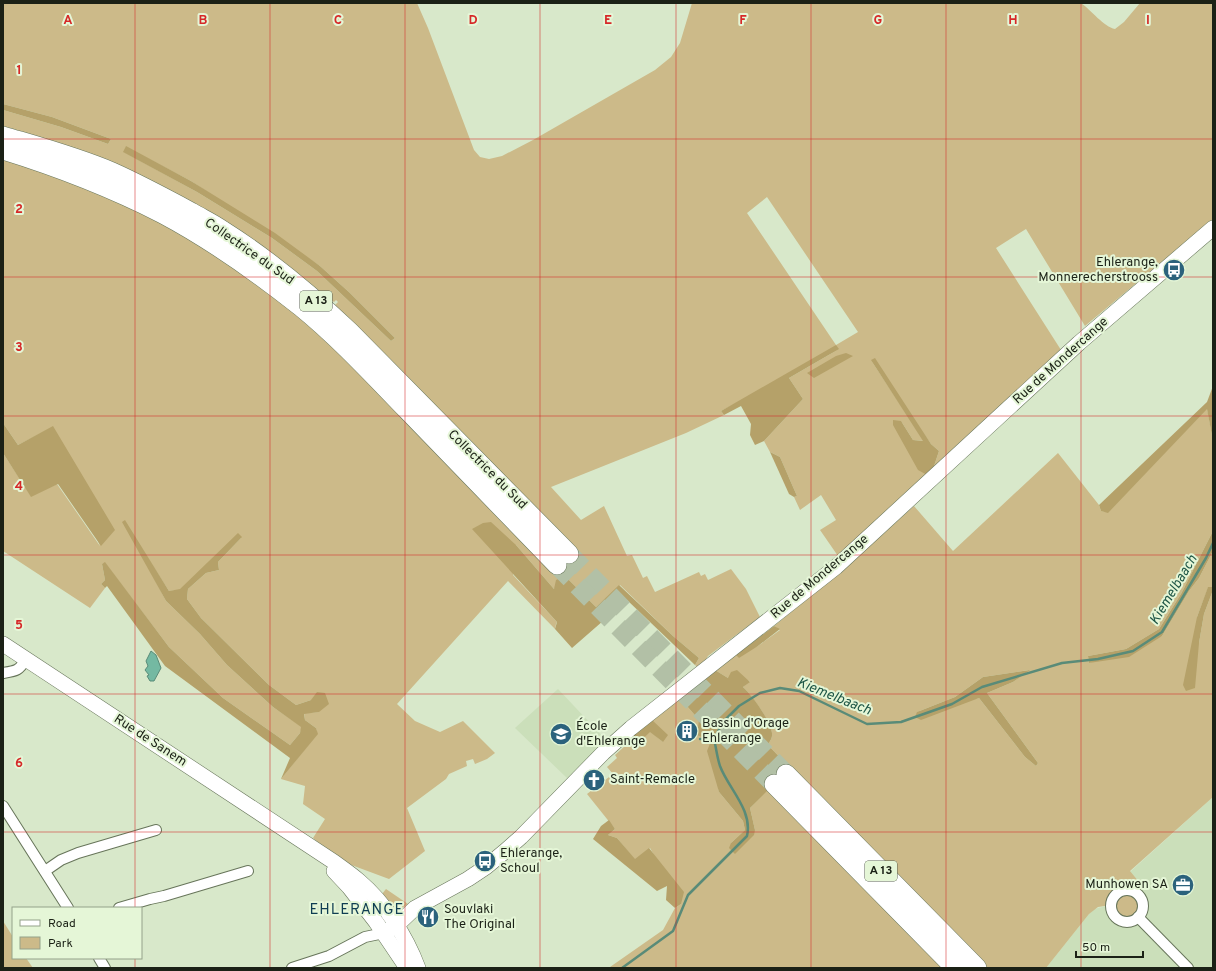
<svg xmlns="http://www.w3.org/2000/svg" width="1216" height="971" viewBox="0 0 1216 971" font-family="Overpass,sans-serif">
<rect width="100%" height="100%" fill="#d8e8ca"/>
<g fill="#cbdfba">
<polygon points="558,689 606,740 567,778 515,728"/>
<polygon points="1213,797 1213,968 1046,968 1089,914 1094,909 1140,898 1133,892 1130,872"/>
</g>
<g fill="#ccba89" fill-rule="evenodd">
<path d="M3,3H417L428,28L474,150L480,157L489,159L502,156L533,140L655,70L671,57L680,43L692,3H1081C1091,10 1104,27 1115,29L1124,22L1140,3H1211L1213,5V219L1085,326L1026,229L996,248L1061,350L933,469L939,451L931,444L871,360L924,441L913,440L901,421L927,475L838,556L820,530L836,520L821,495L800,510L794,497L797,496L780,457L770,452L764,441L803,399L789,378L839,349L721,411L724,415L686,433L551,487L581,520L604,506L627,556L632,555L643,578L647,576L655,592L699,572L701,576L705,574L708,580L731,569L746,589L760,617L708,656L705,661L697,667L695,665L699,658L673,636L620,585L596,607L565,576L554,589L516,545L513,575L557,622L556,624L555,629L508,581L397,704L415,721L440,732L463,721L495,753L487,759L475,764L473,759L466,761L467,766L449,774L446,779L407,808L425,851L389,879L338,860L313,838L325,819L303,804L305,786L281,779L317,734L316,728L305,720L304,713L319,712L311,700L296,705L269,685L201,618L187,599L188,589L206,573L219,570L218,562L241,538L238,534L180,590L169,591L124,521L166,601L200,634L227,665L273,707L302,727L300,733L290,745L223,698L169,647L105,563L102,564L105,580L101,584L105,588L90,608L3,551V453L31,496L57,484L100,546L53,427L18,445L3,423V159L66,179L155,218L335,305L338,302L336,300L334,302L331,300L330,301L79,150L33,135L3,126V110L61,127L108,144L111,139L52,117L3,104ZM126,147L191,181L320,266L350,293L395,338L391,341L317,271L272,238L197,192L124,152ZM767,197L858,332L836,345L747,213Z"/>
<path d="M1207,408L1213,441V531L1181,594L1159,629L1126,649L1088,656L1089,663L1162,636L1189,591L1199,578L1213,551V587L1208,588L1197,617L1199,643L1204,614L1213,590V797L1130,871L1139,882L1133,891C1163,911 1115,942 1111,905L1098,907L1089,914L1046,968H988L811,787L809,788L768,745C769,742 772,739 772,736C774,725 751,694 743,687L750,681L728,678L715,670L736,655L758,646L780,630L774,626L839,573L914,506L953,551L1058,453L1099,505L1101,511L1108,512ZM1029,670L1013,682L987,693L1038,763L1036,766L1025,757L979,698L917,712L955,697L983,677Z"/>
<polygon points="680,698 699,720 712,741 719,792 743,821 745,830 731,843 755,830 750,808 769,788 944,968 611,968 610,967 663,930 675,908 681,904 650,848 635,860 617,838 608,835 615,829 587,794 613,774 607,767 617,758 615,755 626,745 634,747 650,731 663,742 652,720"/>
<polygon points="386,889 408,904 400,909 394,907 382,894"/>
<polygon points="3,921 13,937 13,958 26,958 33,968 3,968"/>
</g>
<g fill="#b5a169">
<polygon points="3,104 52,117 111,139 108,144 61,127 3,110"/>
<polygon points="126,146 191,181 275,233 320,266 350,293 395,338 391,341 317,271 272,238 197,192 123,152"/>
<polygon points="836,345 839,349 789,378 803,399 764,441 755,445 750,435 751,424 741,406 724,415 721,411"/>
<polygon points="846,353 853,356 814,378 807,373 836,356"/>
<polygon points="875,358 931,444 939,451 933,469 927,475 918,470 893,425 893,420 901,421 913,440 923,441 871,360"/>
<polygon points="1213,386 1213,441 1207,409 1108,513 1101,511 1099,505 1207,402"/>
<polygon points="3,423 18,445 53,426 115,530 101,546 58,484 31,497 3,453"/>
<polygon points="770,452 780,457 797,496 794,497 789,494"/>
<polygon points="125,520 169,591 180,589 238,533 242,537 218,562 219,570 206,573 188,589 187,599 201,618 269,685 296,705 311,700 317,692 325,693 329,704 319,712 304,714 305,720 316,728 318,734 281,779 290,758 165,666 107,586 105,588 101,584 105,580 102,564 105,562 169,647 223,698 290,745 300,733 301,727 273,707 227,665 200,634 166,601 122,522"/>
<polygon points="491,522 516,545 554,589 556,580 565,576 596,607 619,585 673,636 699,658 695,665 627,600 572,648 555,629 557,622 472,529 483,523"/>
<polygon points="1213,531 1213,551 1199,578 1189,591 1162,636 1129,657 1089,663 1088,656 1126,649 1159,629 1181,594"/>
<polygon points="1208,587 1213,587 1213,590 1204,614 1199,643 1195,688 1186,691 1183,685 1197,617"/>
<polygon points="774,626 780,629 758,646 739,658 736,655"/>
<path d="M715,670L728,678L731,672L737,670L750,682L743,687C752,695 774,725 772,736C772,739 769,742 768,745L790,768L750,808L755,830L754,835L735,854L729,848L731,843L745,830L743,821L719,792L707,751L711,741L697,735L699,720L680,698Z"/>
<polygon points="1030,670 1013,682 987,693 1038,763 1036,766 1025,757 979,698 921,720 915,717 917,712 955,697 983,677"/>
<polygon points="652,720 668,735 663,742 650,732 634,747 626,745 627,739"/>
<polygon points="609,820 615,829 608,835 617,838 635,859 649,848 684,892 681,904 675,908 666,900 667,886 657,891 593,839 601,826"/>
</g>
<polygon fill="#74b9a2" stroke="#598b78" points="151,651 156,655 161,668 154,681 150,681 147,676 149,675 145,670 148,666 146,661"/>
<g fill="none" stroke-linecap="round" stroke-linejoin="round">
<g stroke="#598b78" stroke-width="2.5">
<polyline points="700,739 714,739"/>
<path d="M622,968L673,931L688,895L747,836C753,810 728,788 720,766C717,757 716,747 714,739L723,722L739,706L760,693L780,688L799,691L867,724L901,722L952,704L982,687L1062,663L1098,659L1133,651L1162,632L1206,558L1213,543"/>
</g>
<g stroke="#b2c0a6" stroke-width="19" stroke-dasharray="19 10" stroke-linecap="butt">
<polyline points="569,554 786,774"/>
<polyline points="557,565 774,784"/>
</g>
<g stroke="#67755a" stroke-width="12">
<g id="street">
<path d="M3,673C16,671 19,671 26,659"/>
<polyline points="3,806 68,908"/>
<polyline points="45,871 61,860 78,853 156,830"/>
<circle cx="1127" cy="906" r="16"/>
<polyline points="119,908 150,899 164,896 248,871"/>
<polyline points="1138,917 1188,968"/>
<polyline points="99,958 105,968"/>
<polyline points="292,968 329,956 365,937 384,933"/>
</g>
</g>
<g stroke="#67755a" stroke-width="16">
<g id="secondary">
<path d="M3,644L334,862C342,868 351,874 359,881C385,903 406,936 418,968"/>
<polyline points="334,871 349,887 376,922 407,968"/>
<polyline points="384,933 397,925 415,908 468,879 486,867 504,852 521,837 603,753 631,728 836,567 1079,343 1213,228"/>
</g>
</g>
<g stroke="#67755a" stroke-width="20">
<g id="highway">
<path d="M3,136C40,147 77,157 112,172C139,184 165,198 191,212C201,218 212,223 222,230C268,259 311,295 350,332L569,554"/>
<path d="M3,150C58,167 112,188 163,214C212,240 258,273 301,307C339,338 373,375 407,410C457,462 507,513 557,565"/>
<polyline points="786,774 977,968"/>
<polyline points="774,784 955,968"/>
</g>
</g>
<use href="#street" stroke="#fff" stroke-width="10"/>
<use href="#secondary" stroke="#fff" stroke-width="15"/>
<use href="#highway" stroke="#fff" stroke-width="19"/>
</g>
<path fill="none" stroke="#d62828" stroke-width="1" stroke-opacity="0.55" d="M135,3V908M270,3V968M405,3V968M540,3V968M676,3V968M811,3V968M946,3V968M1081,3V968M3,139H1213M3,277H1213M3,416H1213M3,555H1213M3,694H1213M3,832H1213M135,958V968"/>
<defs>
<g id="bus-disc" transform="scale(1.15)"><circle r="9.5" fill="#2b627c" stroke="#e5f6d7"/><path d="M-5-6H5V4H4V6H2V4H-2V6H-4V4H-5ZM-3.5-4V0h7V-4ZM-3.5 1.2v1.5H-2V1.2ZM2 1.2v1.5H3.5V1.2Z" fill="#fff"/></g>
<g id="building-disc" transform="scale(1.15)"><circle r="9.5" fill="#2b627c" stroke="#e5f6d7"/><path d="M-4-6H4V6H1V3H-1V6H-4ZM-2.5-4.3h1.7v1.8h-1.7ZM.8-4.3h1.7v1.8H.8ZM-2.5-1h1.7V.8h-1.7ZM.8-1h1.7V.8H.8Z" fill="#fff"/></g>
<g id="school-disc" transform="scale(1.15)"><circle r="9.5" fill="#2b627c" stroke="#e5f6d7"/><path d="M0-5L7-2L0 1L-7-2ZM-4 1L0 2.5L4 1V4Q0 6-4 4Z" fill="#fff"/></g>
<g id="church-disc" transform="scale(1.15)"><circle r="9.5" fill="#2b627c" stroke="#e5f6d7"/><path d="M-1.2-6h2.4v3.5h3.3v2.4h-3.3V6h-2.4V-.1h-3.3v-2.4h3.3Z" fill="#fff"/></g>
<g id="office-disc" transform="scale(1.15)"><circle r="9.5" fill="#2b627c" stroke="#e5f6d7"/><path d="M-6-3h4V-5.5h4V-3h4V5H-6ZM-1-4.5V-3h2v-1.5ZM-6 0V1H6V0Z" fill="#fff"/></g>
<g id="restaurant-disc" transform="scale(1.15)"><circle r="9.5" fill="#2b627c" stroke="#e5f6d7"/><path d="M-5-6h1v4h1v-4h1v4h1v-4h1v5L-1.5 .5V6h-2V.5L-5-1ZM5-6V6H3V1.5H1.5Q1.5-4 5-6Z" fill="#fff"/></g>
</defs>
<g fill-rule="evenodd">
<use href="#bus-disc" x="1174" y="270"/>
<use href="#building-disc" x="687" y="731"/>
<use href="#school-disc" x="561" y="734"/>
<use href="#church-disc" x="594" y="780"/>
<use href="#bus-disc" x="485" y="861"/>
<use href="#office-disc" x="1183" y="885"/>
<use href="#restaurant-disc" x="428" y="917"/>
</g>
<g text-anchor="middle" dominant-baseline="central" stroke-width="4" stroke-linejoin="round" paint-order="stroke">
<g fill="#e5f6d7" stroke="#586150" stroke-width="1">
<rect x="300" y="291" width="32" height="20" rx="3"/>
<rect x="865" y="861" width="32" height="20" rx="3"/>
</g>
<g font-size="12" font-weight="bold" fill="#1b2116">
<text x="316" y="301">A 13</text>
<text x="881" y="871">A 13</text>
</g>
<g font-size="13" fill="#1b2116" stroke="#e5f6d7">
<text transform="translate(249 252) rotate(35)">Collectrice du Sud</text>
<text transform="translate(1061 361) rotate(-42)">Rue de Mondercange</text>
<text transform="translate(487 470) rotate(45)">Collectrice du Sud</text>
<text transform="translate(820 577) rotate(-40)">Rue de Mondercange</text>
<text transform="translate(150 741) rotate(33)">Rue de Sanem</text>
</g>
<g font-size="13" fill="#1b2116" stroke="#e5f6d7" text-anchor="start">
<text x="1158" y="263" text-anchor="end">Ehlerange,<tspan x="1158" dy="15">Monnerecherstrooss</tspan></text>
<text x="702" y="724">Bassin d'Orage<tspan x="702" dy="15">Ehlerange</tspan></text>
<text x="576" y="727">École<tspan x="576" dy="15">d'Ehlerange</tspan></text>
<text x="610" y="780">Saint-Remacle</text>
<text x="500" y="854">Ehlerange,<tspan x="500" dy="15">Schoul</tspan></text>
<text x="1168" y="885" text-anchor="end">Munhowen SA</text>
<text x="444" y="910">Souvlaki<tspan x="444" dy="15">The Original</tspan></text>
</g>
<g font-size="14" font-style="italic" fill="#1e5646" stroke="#e5f6d7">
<text transform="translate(1174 590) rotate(-59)">Kiemelbaach</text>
<text transform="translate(834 697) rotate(22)">Kiemelbaach</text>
</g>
<g font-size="15" letter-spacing="1" fill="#0f3d52" stroke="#e5f6d7">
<text x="357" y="910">EHLERANGE</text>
</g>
</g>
<g font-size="13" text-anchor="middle" font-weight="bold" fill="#d62828" stroke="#e5f6d7" stroke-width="4" stroke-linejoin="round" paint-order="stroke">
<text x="68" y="24">A</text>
<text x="203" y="24">B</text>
<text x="338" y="24">C</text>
<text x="473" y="24">D</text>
<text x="608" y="24">E</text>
<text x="743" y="24">F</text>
<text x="878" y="24">G</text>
<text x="1013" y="24">H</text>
<text x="1148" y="24">I</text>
<text x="19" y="74">1</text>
<text x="19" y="213">2</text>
<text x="19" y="351">3</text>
<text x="19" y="490">4</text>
<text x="19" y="629">5</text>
<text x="19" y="767">6</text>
</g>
<rect width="1216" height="971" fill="none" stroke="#1b2116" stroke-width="8"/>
<rect x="12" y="907" width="130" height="52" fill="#e5f6d7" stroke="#94a18a"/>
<rect x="20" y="920" width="20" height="6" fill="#ffffff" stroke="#94a18a"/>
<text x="48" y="927" font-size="12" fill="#1b2116">Road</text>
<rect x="20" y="937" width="20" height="12" fill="#ccba89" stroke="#94a18a"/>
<text x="48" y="947" font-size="12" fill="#1b2116">Park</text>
<path d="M1076 951v6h67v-6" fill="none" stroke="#1b2116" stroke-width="2"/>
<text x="1082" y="951" font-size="12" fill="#1b2116" stroke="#e5f6d7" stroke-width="3" paint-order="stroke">50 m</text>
</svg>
